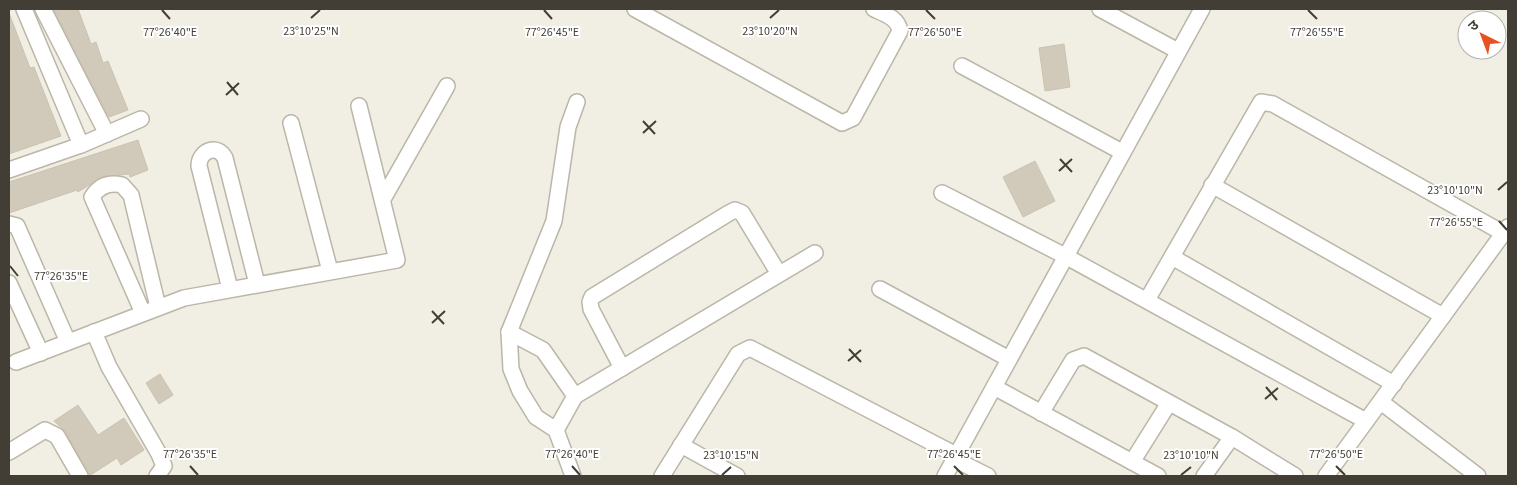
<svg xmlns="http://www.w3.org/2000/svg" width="1517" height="485" viewBox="0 0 1517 485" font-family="'Source Sans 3','Noto Sans Devanagari',sans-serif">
<rect width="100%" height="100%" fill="#f1eee4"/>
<g fill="#d1cabb" stroke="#cbc3ae">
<polygon points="53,9 78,9 91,44 96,42 103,63 108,61 128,110 109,117"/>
<polygon points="9,13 30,68 34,67 61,136 9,154"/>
<polygon points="1064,44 1070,87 1045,91 1039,48"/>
<polygon points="138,140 148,170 130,177 129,174 102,177 78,192 77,190 9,213 9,182"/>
<polygon points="1035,161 1055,201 1023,217 1003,177"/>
<polygon points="160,374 173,395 159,404 146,383"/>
<polygon points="78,405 98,435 124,418 144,450 121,465 117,458 89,476 65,431 54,421"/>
</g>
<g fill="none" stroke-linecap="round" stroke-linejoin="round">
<g stroke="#bbb6a8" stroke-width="18">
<g id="minor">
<polyline points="24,9 81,145"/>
<polyline points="43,9 107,134"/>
<path d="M635,9L842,123L853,118L900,31C898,18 885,14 874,9"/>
<polyline points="1100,9 1178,51"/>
<polyline points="962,66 1122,152"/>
<polyline points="291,123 330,271"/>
<polyline points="9,170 81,145 141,119"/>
<polyline points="1212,185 1443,316"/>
<polyline points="942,193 1067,257 1366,421"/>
<polyline points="383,199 447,86"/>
<polyline points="9,224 17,226 68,342"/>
<polyline points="1172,257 1394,384"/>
<polyline points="9,283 41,353"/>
<path d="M230,289L199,166C199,151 217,143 225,158L257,284"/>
<polyline points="880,289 1009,359"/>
<polyline points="1147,300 1261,102 1273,104 1503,233"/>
<path d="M143,313L92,197C99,186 109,182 122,185L131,195L158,307"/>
<polyline points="94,332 109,367 159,454 164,466 157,476"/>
<polyline points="509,332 554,221 568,127 577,102"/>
<polyline points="16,362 184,298 397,260 359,106"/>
<polyline points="622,368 591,309 590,302 592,297 729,213 735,210 742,213 779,274"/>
<polyline points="994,387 1158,476"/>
<polyline points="575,396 815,253"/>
<polyline points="1381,402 1478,476"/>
<polyline points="1041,413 1073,360 1084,356 1232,437 1295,476"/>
<polyline points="556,430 575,396 543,350 509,332 511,369 520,391 536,417 556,430 573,476"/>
<polyline points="681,445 737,476"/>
<polyline points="9,452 45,430 57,436 80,476"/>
<polyline points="954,459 988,476"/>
<polyline points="1132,462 1169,403"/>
<polyline points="662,476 738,354 750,348 956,455"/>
<polyline points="945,476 1202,9"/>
<polyline points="1204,476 1232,437"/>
<polyline points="1326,476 1508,227"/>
</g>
</g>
<use href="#minor" stroke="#fff" stroke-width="15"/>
</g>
<path fill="none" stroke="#423e35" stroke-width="2" d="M162,10L170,19M544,10L552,19M926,10L935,19M1308,10L1317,19M311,18L320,10M770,18L779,10M227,82L238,95M226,95L239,83M643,121L655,134M643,133L656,121M1060,159L1072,172M1059,171L1072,159M1498,190L1507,182M1499,221L1507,230M10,266L18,276M432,311L444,324M432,323L445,311M849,349L861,362M848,361L861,350M1266,387L1277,400M1265,399L1278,388M190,466L198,475M572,466L580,475M954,466L963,475M1336,466L1345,475M722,475L731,467M1181,475L1191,467"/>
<g font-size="12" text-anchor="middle" fill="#423e35" stroke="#fff" stroke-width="4" stroke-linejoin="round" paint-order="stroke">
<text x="311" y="35">23°10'25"N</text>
<text x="770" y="35">23°10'20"N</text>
<text x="170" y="36">77°26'40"E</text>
<text x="552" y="36">77°26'45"E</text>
<text x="1317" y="36">77°26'55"E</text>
<text x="935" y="36">77°26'50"E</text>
<text x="1455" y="194">23°10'10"N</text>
<text x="1456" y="226">77°26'55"E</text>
<text x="61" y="280">77°26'35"E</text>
<text x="190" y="458">77°26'35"E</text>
<text x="572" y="458">77°26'40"E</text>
<text x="954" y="458">77°26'45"E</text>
<text x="1336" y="458">77°26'50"E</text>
<text x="731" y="459">23°10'15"N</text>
<text x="1191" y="459">23°10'10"N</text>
</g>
<rect width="1517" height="485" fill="none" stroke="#423e35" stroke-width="20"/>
<g transform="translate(1482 35) rotate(318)"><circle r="24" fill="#ffffff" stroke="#b3b2ae"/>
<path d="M0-4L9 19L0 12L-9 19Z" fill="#e85223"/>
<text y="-8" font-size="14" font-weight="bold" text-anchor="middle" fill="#423e35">उ</text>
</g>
</svg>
